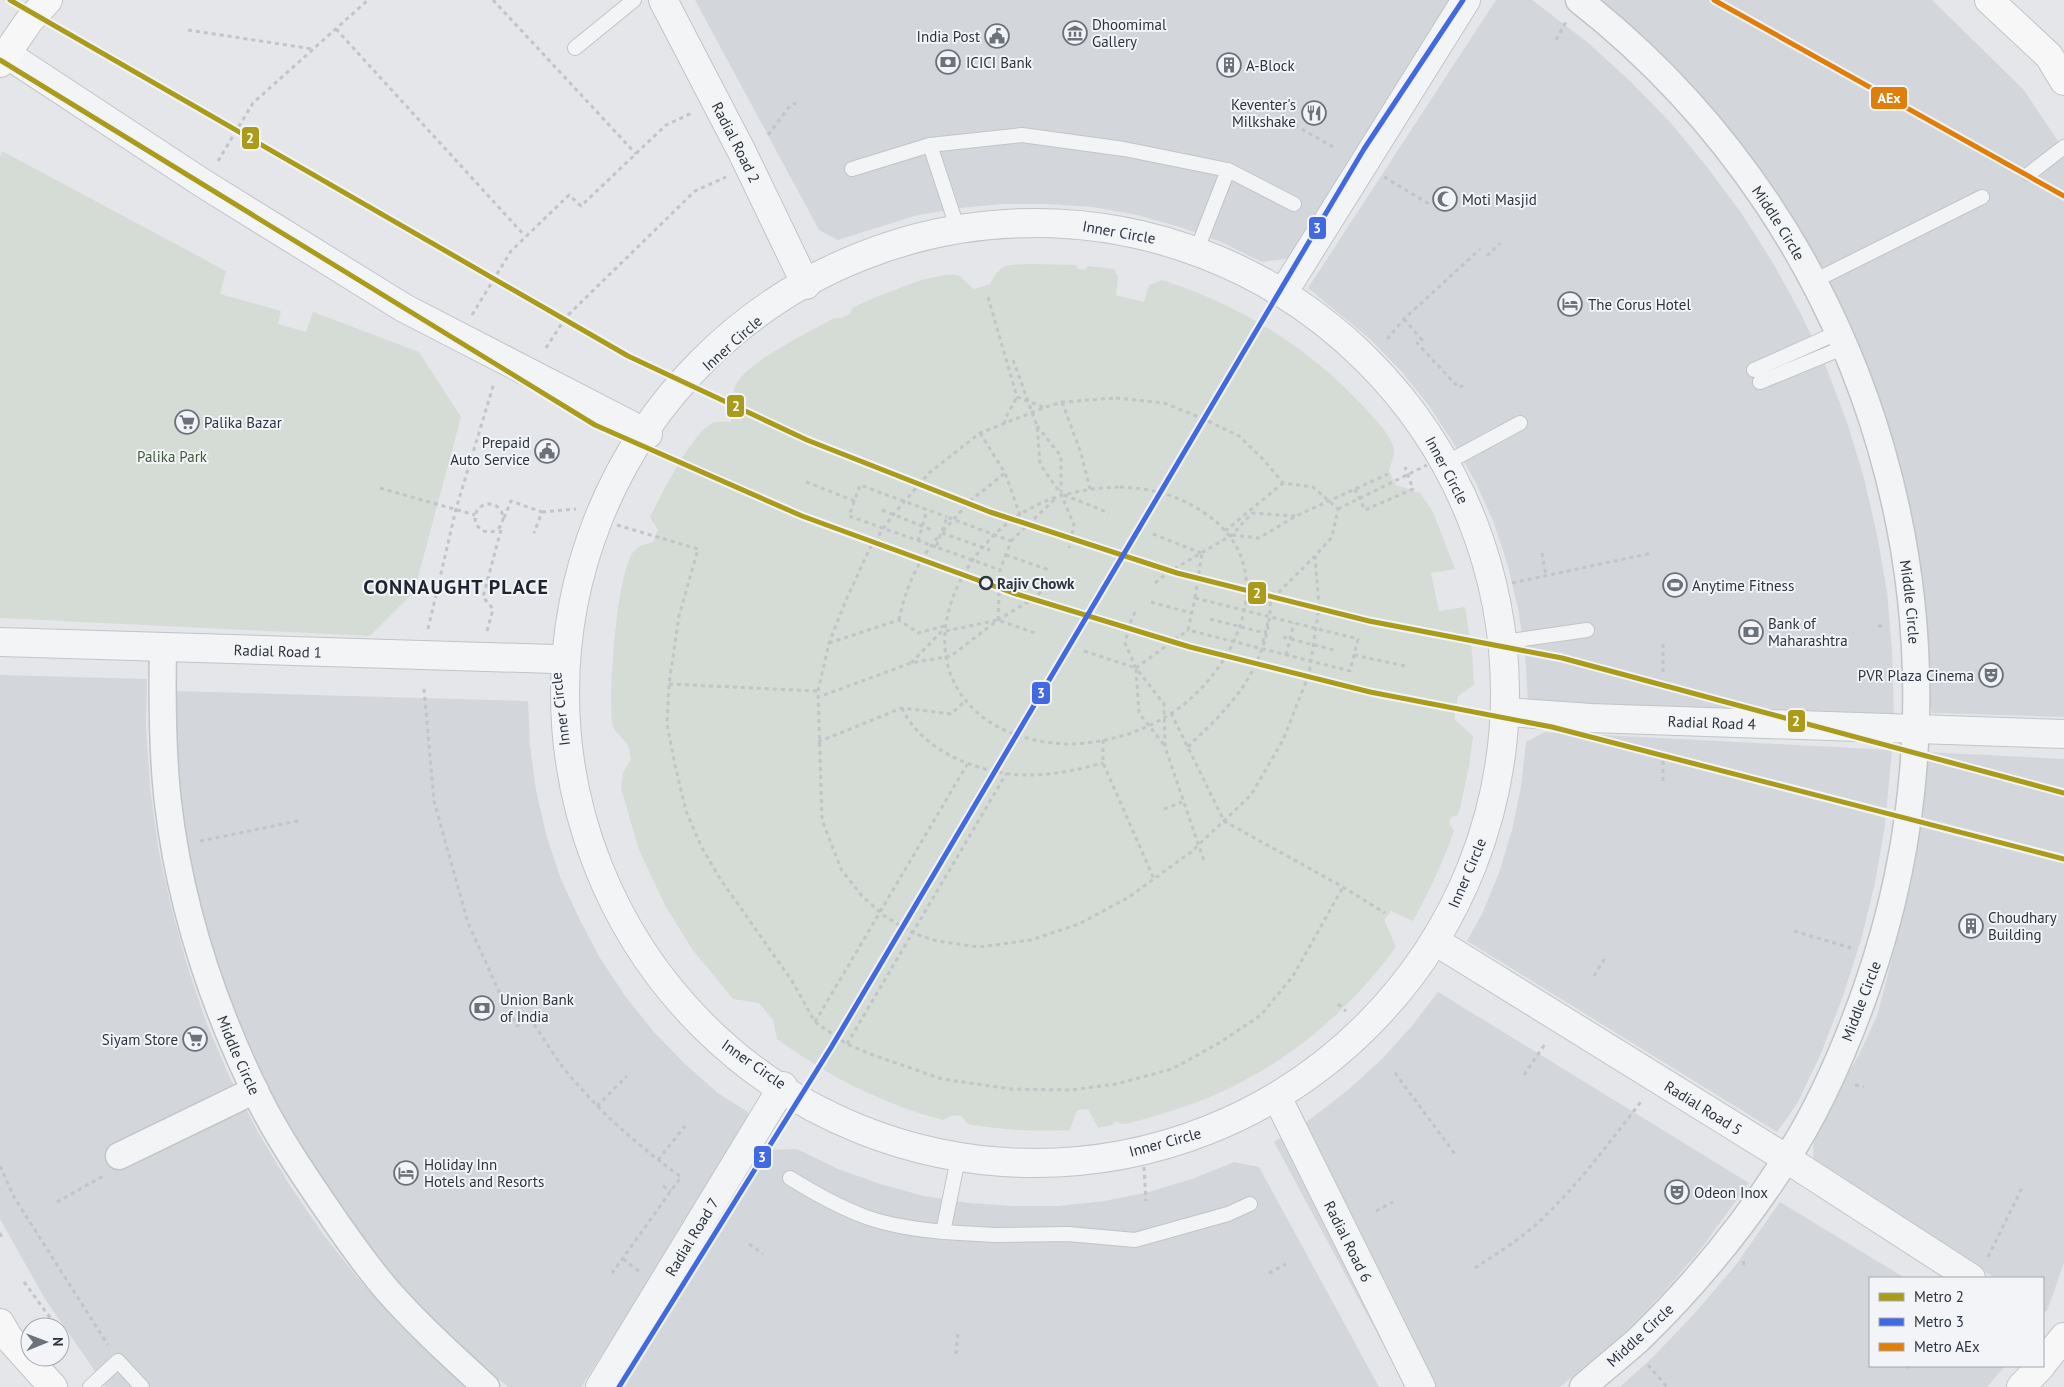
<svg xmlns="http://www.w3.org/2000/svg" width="2064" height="1387" viewBox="0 0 2064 1387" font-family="'PT Sans',sans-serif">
<rect width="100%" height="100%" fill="#e4e6e9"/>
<g fill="#d3d6db">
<polygon points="695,0 1450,0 1291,258 1262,262 1221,242 1180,227 1137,215 1093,207 1048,204 1003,204 959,208 914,216 838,240 819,230"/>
<polygon points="1496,0 1532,0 1586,41 1629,80 1670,122 1707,167 1742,214 1773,263 1801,314 1826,367 1847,422 1864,478 1877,535 1887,592 1892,650 1894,717 1528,702 1525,653 1518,609 1508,566 1494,523 1476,483 1454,444 1430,407 1402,372 1371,340 1308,288"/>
<polygon points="1592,0 1932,0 2023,89 2064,150 2064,717 1932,713 1928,696 1926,635 1919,574 1825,283"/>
<polygon points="0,675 147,679 146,726 150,787 158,847 171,906 187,965 206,1022 230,1078 258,1132 289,1184 323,1234 360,1281 401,1326 467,1387 106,1387 45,1299 0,1219"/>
<polygon points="175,691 528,701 530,746 536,790 546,834 560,877 579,918 600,958 625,996 654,1032 685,1064 719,1094 748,1112 750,1124 581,1387 508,1387 449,1337 407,1295 367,1250 270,1100 223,990 191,875 182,816 176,756"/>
<polygon points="1545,732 1892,750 1885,825 1875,883 1861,940 1843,996 1822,1051 1797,1104 1777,1132 1467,941 1482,914 1499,873 1512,830 1521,787 1526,742"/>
<polygon points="1927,752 2064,759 2064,1263 2047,1311 2043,1312 2043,1278 1995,1278 1813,1162 1814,1129 1859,1055 1877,1016 1884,990 1912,879 1921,819"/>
<polygon points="1438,992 1749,1183 1700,1250 1662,1294 1621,1336 1560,1387 1406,1387 1274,1142 1313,1117 1348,1090 1381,1060 1411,1027"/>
<polygon points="797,1149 838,1169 880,1184 924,1196 969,1203 1014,1206 1059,1206 1104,1201 1149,1192 1192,1179 1234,1162 1259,1167 1379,1387 617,1387 762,1150"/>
<polygon points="1780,1202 1905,1278 1870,1278 1870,1366 2005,1366 1987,1387 1620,1387 1653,1357 1695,1313 1735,1266"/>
</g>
<g fill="#d5dcd5">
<polygon points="2,151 226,271 220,294 281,311 278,324 306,332 313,312 419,352 461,417 414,592 370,636 0,618 0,157"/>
<path d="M1030,264L1075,265L1079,269L1085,270L1088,266L1114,269L1118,277L1116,295L1144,302L1149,285L1162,280C1240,305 1307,346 1363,406C1374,418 1390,433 1394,449C1395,456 1390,465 1389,471L1396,485L1420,493L1433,512L1455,569L1431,573L1439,611L1465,607L1472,652L1474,685L1458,696L1454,719L1473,736L1469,766L1460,808L1458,815L1451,817L1449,822L1454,831C1443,862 1429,892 1413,921L1391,911L1384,920L1396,947C1341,1022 1266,1081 1177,1109C1168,1112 1128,1125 1121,1124C1119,1123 1117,1121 1115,1121L1112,1125L1098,1128L1088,1109L1077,1110L1070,1130C1035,1132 1002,1130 968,1124L961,1116L954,1115L943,1120C882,1104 828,1076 777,1039L773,1020L759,1003L733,999L692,949L666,907L639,850L621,788L623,773L631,759C630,755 630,748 627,744C622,737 614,732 612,723C609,696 616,565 636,549C640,545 648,544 653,542L658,530L650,517C661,495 691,435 711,424C716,421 724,422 730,422L739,404C736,398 732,392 735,386C748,360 809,333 834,318H841L850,314L852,308C871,299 940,268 959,276C964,279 969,285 974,289L990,284C1001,263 1007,265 1030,264Z"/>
</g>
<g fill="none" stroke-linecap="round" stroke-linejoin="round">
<g stroke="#c2c4c7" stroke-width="16">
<g id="service">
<polyline points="575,48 634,0"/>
<polyline points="852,169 930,145"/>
<polyline points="1228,170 1294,204"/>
<polyline points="2029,174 2064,147"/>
<polyline points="958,230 930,145 1022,135 1124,149 1228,170 1196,252"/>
<polyline points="1814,281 1982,197"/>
<polyline points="1754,370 1839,332"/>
<polyline points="1760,382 1845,347"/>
<polyline points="1446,463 1520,423"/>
<polyline points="1503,642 1587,630"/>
<polyline points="959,1154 943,1232 995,1235 1068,1234 1135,1240 1228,1214 1250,1204"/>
<path d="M790,1178C814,1193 839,1207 866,1217C891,1226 917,1229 943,1232"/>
<polyline points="90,1387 118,1361 142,1387"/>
</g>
</g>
<g stroke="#c2c4c7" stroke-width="29">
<g id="minor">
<path id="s1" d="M1579,0C1876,233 1991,632 1867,987C1847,1044 1818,1111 1785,1161C1743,1226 1694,1286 1638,1340C1620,1356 1601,1371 1583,1387"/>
<path id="s2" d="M163,648C162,700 162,751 168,803C180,906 213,1006 259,1099C278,1137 303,1174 327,1209C346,1237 366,1265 387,1290C418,1325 452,1356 486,1387"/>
<polyline points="119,1156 255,1090"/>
</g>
</g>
<g stroke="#c2c4c7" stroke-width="30">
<g id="tertiary">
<path id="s3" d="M663,0L742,152L806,285"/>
<polyline points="5,53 204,184 404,308 648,434"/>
<circle cx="1035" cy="693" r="470"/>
<polyline points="1283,293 1466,0"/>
<path id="s4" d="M0,642L554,659"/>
<path id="s5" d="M1508,712L1590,718L2064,734"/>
<path id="s6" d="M1435,941L1787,1159L1971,1278"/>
<path id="s7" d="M1277,1097L1421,1387"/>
<path id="s8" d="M600,1387L783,1086"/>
</g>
</g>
<g stroke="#c2c4c7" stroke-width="30">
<g id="secondary">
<polyline points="1989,0 2049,56 2064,81"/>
<polyline points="0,63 29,21 48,0"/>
<polyline points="0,1323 8,1337 53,1387"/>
<polyline points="2043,1363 2064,1337"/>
<polyline points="2021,1387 2041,1366"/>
</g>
</g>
<g stroke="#c2c4c7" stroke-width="3" stroke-dasharray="4 4" stroke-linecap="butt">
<polyline points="493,0 636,154"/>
<polyline points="336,29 525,236"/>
<polyline points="188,30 313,49"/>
<polyline points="1556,40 1566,22"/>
<polyline points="1288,121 1333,147"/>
<polyline points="768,135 789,107 796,103"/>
<polyline points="218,161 253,103 368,0"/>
<polyline points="1384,177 1429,204"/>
<polyline points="1487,256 1500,243"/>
<polyline points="988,297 1017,397 1043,407"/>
<polyline points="472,315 511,251 569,195 581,206 666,125 692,113"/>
<polyline points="1404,319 1422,340 1417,343 1459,388 1466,383"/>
<polyline points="1387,339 1404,319 1480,249"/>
<polyline points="546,348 566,317 695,191 726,177"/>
<polyline points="1013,360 1037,426 1040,464 1061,494 1074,525 1069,548"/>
<polygon points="1116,398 1164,403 1204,419 1239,436 1264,460 1283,483 1313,487 1338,509 1332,537 1315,556 1319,607 1309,674 1283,740 1251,795 1191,852 1129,897 1079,924 1031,940 979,947 937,941 913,933 883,915 862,896 841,869 822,820 818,691 829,643 846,600 870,548 892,516 929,473 980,433 1046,407 1062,402"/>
<polyline points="1062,402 1081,453 1090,489"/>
<polyline points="1004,424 1006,417 1017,397"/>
<polyline points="1037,426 1061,456 1061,492"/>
<polyline points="980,433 1005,473 1020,515"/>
<polyline points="806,482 855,501"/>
<path d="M1120,487C1151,488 1177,495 1203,512C1282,563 1241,662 1179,708C1148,731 1106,744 1067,744C1039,743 1011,736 988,721C908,665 951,559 1019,515C1050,495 1084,488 1120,487Z"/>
<polyline points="380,488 475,515"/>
<polyline points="1355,489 1365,510 1413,489 1405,467"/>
<polyline points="1064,495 1109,513"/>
<circle cx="489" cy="518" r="14"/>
<polyline points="1338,509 1427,465"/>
<polyline points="882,510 932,530"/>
<polyline points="542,512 576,509"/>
<polyline points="504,518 511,501 542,512 534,533"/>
<polyline points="617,525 698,549 679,616 669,684 667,724 675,765 686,811 701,846 719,877 792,981 815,1022 847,1044 873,1055 942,1079 1011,1089 1071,1090 1116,1084 1172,1069 1219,1043 1261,1015 1293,976 1343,887"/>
<polyline points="943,531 970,501 1005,473"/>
<polyline points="1225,531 1283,483"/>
<polyline points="942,533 990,550"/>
<polyline points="1153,534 1201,553"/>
<polyline points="1232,535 1259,538 1296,516 1388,474"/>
<polyline points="918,541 927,510"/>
<polyline points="1011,541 1056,498"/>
<polyline points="936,547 849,516 860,485 947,517"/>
<polyline points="1542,553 1546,575"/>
<polyline points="1006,555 1049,570"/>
<polyline points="1155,583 1167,573 1232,535 1252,513 1295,516"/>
<polyline points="1512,583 1652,553"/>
<polygon points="1195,598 1358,639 1350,671 1188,630"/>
<polyline points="1195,598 1202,553"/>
<polyline points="1247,598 1279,592 1315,556"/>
<polyline points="1151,602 1191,613"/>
<polyline points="1135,612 1129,626 1125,643 1136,668 1164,704 1165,747 1204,861"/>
<polyline points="1210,619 1265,633"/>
<path d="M899,620C905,589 918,560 939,536"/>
<polyline points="998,620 1000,570 1011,541 947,517 936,547 1000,570"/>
<polyline points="1878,626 1885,626"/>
<polyline points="428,629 456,509 494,383"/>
<polyline points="487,631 493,609 483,597 502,526"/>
<polyline points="1283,637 1334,650"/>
<polyline points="1263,642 1268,622"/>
<polyline points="829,643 899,620 918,633 945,626"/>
<polyline points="1084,651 1136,668"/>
<polyline points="1286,655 1294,623"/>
<polyline points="1354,655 1405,666"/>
<polyline points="911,663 941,632 998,620 1038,634"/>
<polyline points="1136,668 1188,630"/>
<polyline points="1136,669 1139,713 1165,746"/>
<polyline points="1663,672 1663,641"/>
<polyline points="669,684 818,691"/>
<path d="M424,689L434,801L468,923L507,1009L517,1026L530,1018C541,1034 551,1051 562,1066C597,1110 636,1144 681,1177L612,1273"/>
<polyline points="824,695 911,663 951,656 998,620 1036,597 1047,585"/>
<path d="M902,708C923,754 987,777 1035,775C1059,774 1081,769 1103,763"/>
<polyline points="1171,713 1224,821 1343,887 1385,913"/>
<polyline points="1103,740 1103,763 1154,879"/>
<polyline points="818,742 902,708 951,714 965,701"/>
<path d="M1188,747C1201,733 1216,721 1228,706C1255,675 1273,635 1270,594"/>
<polyline points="1663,753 1663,783"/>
<polyline points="1164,809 1182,802"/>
<polyline points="200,841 298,821"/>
<polyline points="1794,931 1851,948"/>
<polyline points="1594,976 1605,958"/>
<polyline points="1338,1004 1346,1011"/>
<polyline points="815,1022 968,763"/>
<polyline points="847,1044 1006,774"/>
<polyline points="1395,1073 1455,1154"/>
<polyline points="1524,1075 1545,1044"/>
<polyline points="1855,1085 1864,1087"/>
<polyline points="597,1106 627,1076"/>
<polyline points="1143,1151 1146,1201"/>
<polyline points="658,1160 685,1126"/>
<polyline points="0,1166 14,1197 108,1345"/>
<polyline points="663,1186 671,1191"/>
<polyline points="57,1202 105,1175"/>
<polyline points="1376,1211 1393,1202"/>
<polyline points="0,1233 2,1239"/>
<polyline points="749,1244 763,1254"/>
<polyline points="1988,1257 2022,1188"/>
<polyline points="623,1259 640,1272"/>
<polyline points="1743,1261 1745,1268"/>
<path d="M1475,1268C1499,1252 1526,1236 1546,1215C1582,1180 1612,1139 1643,1099"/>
<polyline points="1269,1273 1286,1264"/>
<polyline points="24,1282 57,1327"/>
<polyline points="60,1332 63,1336"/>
<polyline points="956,1354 958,1332"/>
<polyline points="1648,1365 1667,1387"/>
<polyline points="1906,1368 1909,1366"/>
</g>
<use href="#service" stroke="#f3f4f5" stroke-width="14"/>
<use href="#minor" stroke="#f3f4f5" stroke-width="26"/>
<use href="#tertiary" stroke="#f3f4f5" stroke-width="28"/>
<use href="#secondary" stroke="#f7f7f7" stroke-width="28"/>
<g stroke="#f2f4f7" stroke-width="9">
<g id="metro-1">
<polyline points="10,0 628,356 807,440 990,512 1177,573 1369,621 1562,658 2064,793"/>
<polyline points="0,60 595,425 802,516 1013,593 1190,647 1370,692 1552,727 2064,859"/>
</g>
</g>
<g stroke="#f2f4f7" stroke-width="9">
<polyline id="metro-2" points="619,1387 832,1046 1364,149 1463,0"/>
</g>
<g stroke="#f2f4f7" stroke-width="9">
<polyline id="metro-3" points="1714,0 2064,196"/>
</g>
<use href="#metro-1" stroke="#ab9b1a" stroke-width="5"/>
<use href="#metro-2" stroke="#4169e1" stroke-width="5"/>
<use href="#metro-3" stroke="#df7f0a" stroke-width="5"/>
</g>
<defs>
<g id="museum-ring" transform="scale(1.25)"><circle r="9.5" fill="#f2f4f7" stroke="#6c727b" stroke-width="1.5"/><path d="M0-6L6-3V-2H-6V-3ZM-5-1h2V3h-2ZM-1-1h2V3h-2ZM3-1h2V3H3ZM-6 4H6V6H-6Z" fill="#6c727b"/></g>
<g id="civic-ring" transform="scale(1.25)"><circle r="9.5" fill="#f2f4f7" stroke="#6c727b" stroke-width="1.5"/><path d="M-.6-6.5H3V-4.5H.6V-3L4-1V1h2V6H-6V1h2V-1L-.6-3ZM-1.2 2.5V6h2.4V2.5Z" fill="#6c727b"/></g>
<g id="bank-ring" transform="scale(1.25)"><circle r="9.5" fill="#f2f4f7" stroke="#6c727b" stroke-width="1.5"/><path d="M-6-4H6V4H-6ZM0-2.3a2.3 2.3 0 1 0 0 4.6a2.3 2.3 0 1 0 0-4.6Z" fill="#6c727b"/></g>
<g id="building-ring" transform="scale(1.25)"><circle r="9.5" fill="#f2f4f7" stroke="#6c727b" stroke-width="1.5"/><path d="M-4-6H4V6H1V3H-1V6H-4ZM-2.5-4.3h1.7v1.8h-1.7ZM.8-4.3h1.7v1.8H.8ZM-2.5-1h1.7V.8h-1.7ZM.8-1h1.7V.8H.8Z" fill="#6c727b"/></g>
<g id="restaurant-ring" transform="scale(1.25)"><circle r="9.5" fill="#f2f4f7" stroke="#6c727b" stroke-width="1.5"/><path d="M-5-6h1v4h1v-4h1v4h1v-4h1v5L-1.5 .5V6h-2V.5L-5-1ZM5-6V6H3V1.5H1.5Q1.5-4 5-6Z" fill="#6c727b"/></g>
<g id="mosque-ring" transform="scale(1.25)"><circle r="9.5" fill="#f2f4f7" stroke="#6c727b" stroke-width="1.5"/><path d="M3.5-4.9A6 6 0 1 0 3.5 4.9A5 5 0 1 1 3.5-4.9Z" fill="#6c727b"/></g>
<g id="hotel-ring" transform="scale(1.25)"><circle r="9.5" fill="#f2f4f7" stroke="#6c727b" stroke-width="1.5"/><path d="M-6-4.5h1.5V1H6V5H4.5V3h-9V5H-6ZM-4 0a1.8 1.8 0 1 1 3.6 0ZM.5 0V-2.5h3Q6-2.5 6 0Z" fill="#6c727b"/></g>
<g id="supermarket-ring" transform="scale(1.25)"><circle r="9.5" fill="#f2f4f7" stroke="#6c727b" stroke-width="1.5"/><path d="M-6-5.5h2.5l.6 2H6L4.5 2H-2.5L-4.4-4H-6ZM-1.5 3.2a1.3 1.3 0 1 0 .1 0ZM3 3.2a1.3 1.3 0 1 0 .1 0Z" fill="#6c727b"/></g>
<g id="stadium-ring" transform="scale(1.25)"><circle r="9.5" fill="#f2f4f7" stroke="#6c727b" stroke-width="1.5"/><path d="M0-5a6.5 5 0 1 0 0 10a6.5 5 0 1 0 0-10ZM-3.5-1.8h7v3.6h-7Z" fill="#6c727b"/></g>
<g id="theatre-ring" transform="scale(1.25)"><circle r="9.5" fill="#f2f4f7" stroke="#6c727b" stroke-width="1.5"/><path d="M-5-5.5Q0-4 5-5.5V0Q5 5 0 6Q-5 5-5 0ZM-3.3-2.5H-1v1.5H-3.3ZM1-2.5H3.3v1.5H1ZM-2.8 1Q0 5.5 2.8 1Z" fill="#6c727b"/></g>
</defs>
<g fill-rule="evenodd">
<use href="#museum-ring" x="1075" y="33"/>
<use href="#civic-ring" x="997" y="36"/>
<use href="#bank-ring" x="948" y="62"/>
<use href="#building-ring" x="1229" y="65"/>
<use href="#restaurant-ring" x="1314" y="113"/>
<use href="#mosque-ring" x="1445" y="199"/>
<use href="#hotel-ring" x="1570" y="304"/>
<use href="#supermarket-ring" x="187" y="422"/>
<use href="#civic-ring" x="547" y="451"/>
<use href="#stadium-ring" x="1675" y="585"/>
<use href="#bank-ring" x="1751" y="632"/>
<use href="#theatre-ring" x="1991" y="675"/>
<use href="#building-ring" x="1971" y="926"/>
<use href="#bank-ring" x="482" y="1008"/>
<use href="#supermarket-ring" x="195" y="1039"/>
<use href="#hotel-ring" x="406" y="1173"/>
<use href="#theatre-ring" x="1677" y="1192"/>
</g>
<circle fill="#f2f4f7" stroke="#2c3440" stroke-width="2.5" cx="986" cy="583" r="6"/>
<g text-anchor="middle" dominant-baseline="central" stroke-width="4" stroke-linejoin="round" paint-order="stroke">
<g font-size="15" fill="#2c3440" stroke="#f2f4f7" text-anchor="start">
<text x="1092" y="24">Dhoomimal<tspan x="1092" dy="17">Gallery</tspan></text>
<text x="980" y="36" text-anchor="end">India Post</text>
<text x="966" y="62">ICICI Bank</text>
<text x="1246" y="65">A-Block</text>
<text x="1296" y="104" text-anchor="end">Keventer's<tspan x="1296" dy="17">Milkshake</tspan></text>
<text x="1462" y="199">Moti Masjid</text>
<text x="1588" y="304">The Corus Hotel</text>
<text x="204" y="422">Palika Bazar</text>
<text x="530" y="442" text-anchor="end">Prepaid<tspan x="530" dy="17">Auto Service</tspan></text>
<text x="1692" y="585">Anytime Fitness</text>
<text x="1768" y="623">Bank of<tspan x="1768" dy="17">Maharashtra</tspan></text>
<text x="1974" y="675" text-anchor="end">PVR Plaza Cinema</text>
<text x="1988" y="917">Choudhary<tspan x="1988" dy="17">Building</tspan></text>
<text x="500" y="999">Union Bank<tspan x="500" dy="17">of India</tspan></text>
<text x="178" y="1039" text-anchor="end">Siyam Store</text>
<text x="424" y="1164">Holiday Inn<tspan x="424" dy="17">Hotels and Resorts</tspan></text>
<text x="1694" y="1192">Odeon Inox</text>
</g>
<g font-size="15" fill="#2c3440" stroke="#f2f4f7">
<text stroke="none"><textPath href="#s3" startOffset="160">Radial Road 2</textPath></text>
<text stroke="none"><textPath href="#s1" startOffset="301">Middle Circle</textPath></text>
<text transform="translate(1119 232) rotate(10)">Inner Circle</text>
<text transform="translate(732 343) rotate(-42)">Inner Circle</text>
<text transform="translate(1447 470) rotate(62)">Inner Circle</text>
<text stroke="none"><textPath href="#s1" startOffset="706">Middle Circle</textPath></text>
<text stroke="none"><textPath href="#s4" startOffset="278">Radial Road 1</textPath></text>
<text transform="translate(560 709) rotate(-97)">Inner Circle</text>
<text stroke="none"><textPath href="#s5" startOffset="204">Radial Road 4</textPath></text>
<text transform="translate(1467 873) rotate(-67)">Inner Circle</text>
<text transform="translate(1861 1001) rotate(-69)">Middle Circle</text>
<text stroke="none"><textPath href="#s2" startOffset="418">Middle Circle</textPath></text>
<text transform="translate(754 1064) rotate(35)">Inner Circle</text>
<text stroke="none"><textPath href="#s6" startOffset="316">Radial Road 5</textPath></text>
<text transform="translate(1165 1142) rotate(-15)">Inner Circle</text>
<text stroke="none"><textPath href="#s8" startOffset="176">Radial Road 7</textPath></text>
<text stroke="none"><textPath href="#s7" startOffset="161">Radial Road 6</textPath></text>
<text transform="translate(1640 1335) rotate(-43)">Middle Circle</text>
</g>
<g font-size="15" fill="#415b3a" stroke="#f2f4f7">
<text x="172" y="456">Palika Park</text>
</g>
<g font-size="15" font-weight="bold" fill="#2c3440" stroke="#f2f4f7" text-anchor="start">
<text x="997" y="583">Rajiv Chowk</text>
</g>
<g font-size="20" font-weight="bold" letter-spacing="1" fill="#1e2531" stroke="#f2f4f7">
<text x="456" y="587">CONNAUGHT PLACE</text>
</g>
</g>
<g stroke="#f2f4f7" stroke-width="2">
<rect x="1870" y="86" width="38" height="24" rx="5" fill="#df7f0a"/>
<rect x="241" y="126" width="19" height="24" rx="5" fill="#ab9b1a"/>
<rect x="1308" y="216" width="19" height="24" rx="5" fill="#4169e1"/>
<rect x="726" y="394" width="19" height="24" rx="5" fill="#ab9b1a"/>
<rect x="1247" y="581" width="20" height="24" rx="5" fill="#ab9b1a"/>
<rect x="1031" y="681" width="20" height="24" rx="5" fill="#4169e1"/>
<rect x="1787" y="709" width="19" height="24" rx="5" fill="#ab9b1a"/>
<rect x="753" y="1145" width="19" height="24" rx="5" fill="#4169e1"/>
</g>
<g font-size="14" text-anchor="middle" font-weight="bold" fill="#fff">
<text x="1889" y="103">AEx</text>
<text x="250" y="143">2</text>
<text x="1317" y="233">3</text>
<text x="736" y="411">2</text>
<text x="1257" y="598">2</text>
<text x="1041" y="698">3</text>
<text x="1796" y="726">2</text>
<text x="762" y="1162">3</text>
</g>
<rect x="1869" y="1277" width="175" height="90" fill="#f2f4f7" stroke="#a3a7ae"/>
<rect x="1879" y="1293" width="25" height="8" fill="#ab9b1a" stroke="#a3a7ae"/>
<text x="1914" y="1302" font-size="15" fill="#2c3440">Metro 2</text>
<rect x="1879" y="1318" width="25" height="8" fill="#4169e1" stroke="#a3a7ae"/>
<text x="1914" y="1327" font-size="15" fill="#2c3440">Metro 3</text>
<rect x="1879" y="1343" width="25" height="8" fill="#df7f0a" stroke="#a3a7ae"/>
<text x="1914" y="1352" font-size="15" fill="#2c3440">Metro AEx</text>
<g transform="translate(45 1342) rotate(89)"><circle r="24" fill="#f2f4f7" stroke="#a3a7ae"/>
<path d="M0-4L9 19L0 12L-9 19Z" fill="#6c727b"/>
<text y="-8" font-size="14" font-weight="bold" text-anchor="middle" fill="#2c3440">N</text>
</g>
</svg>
